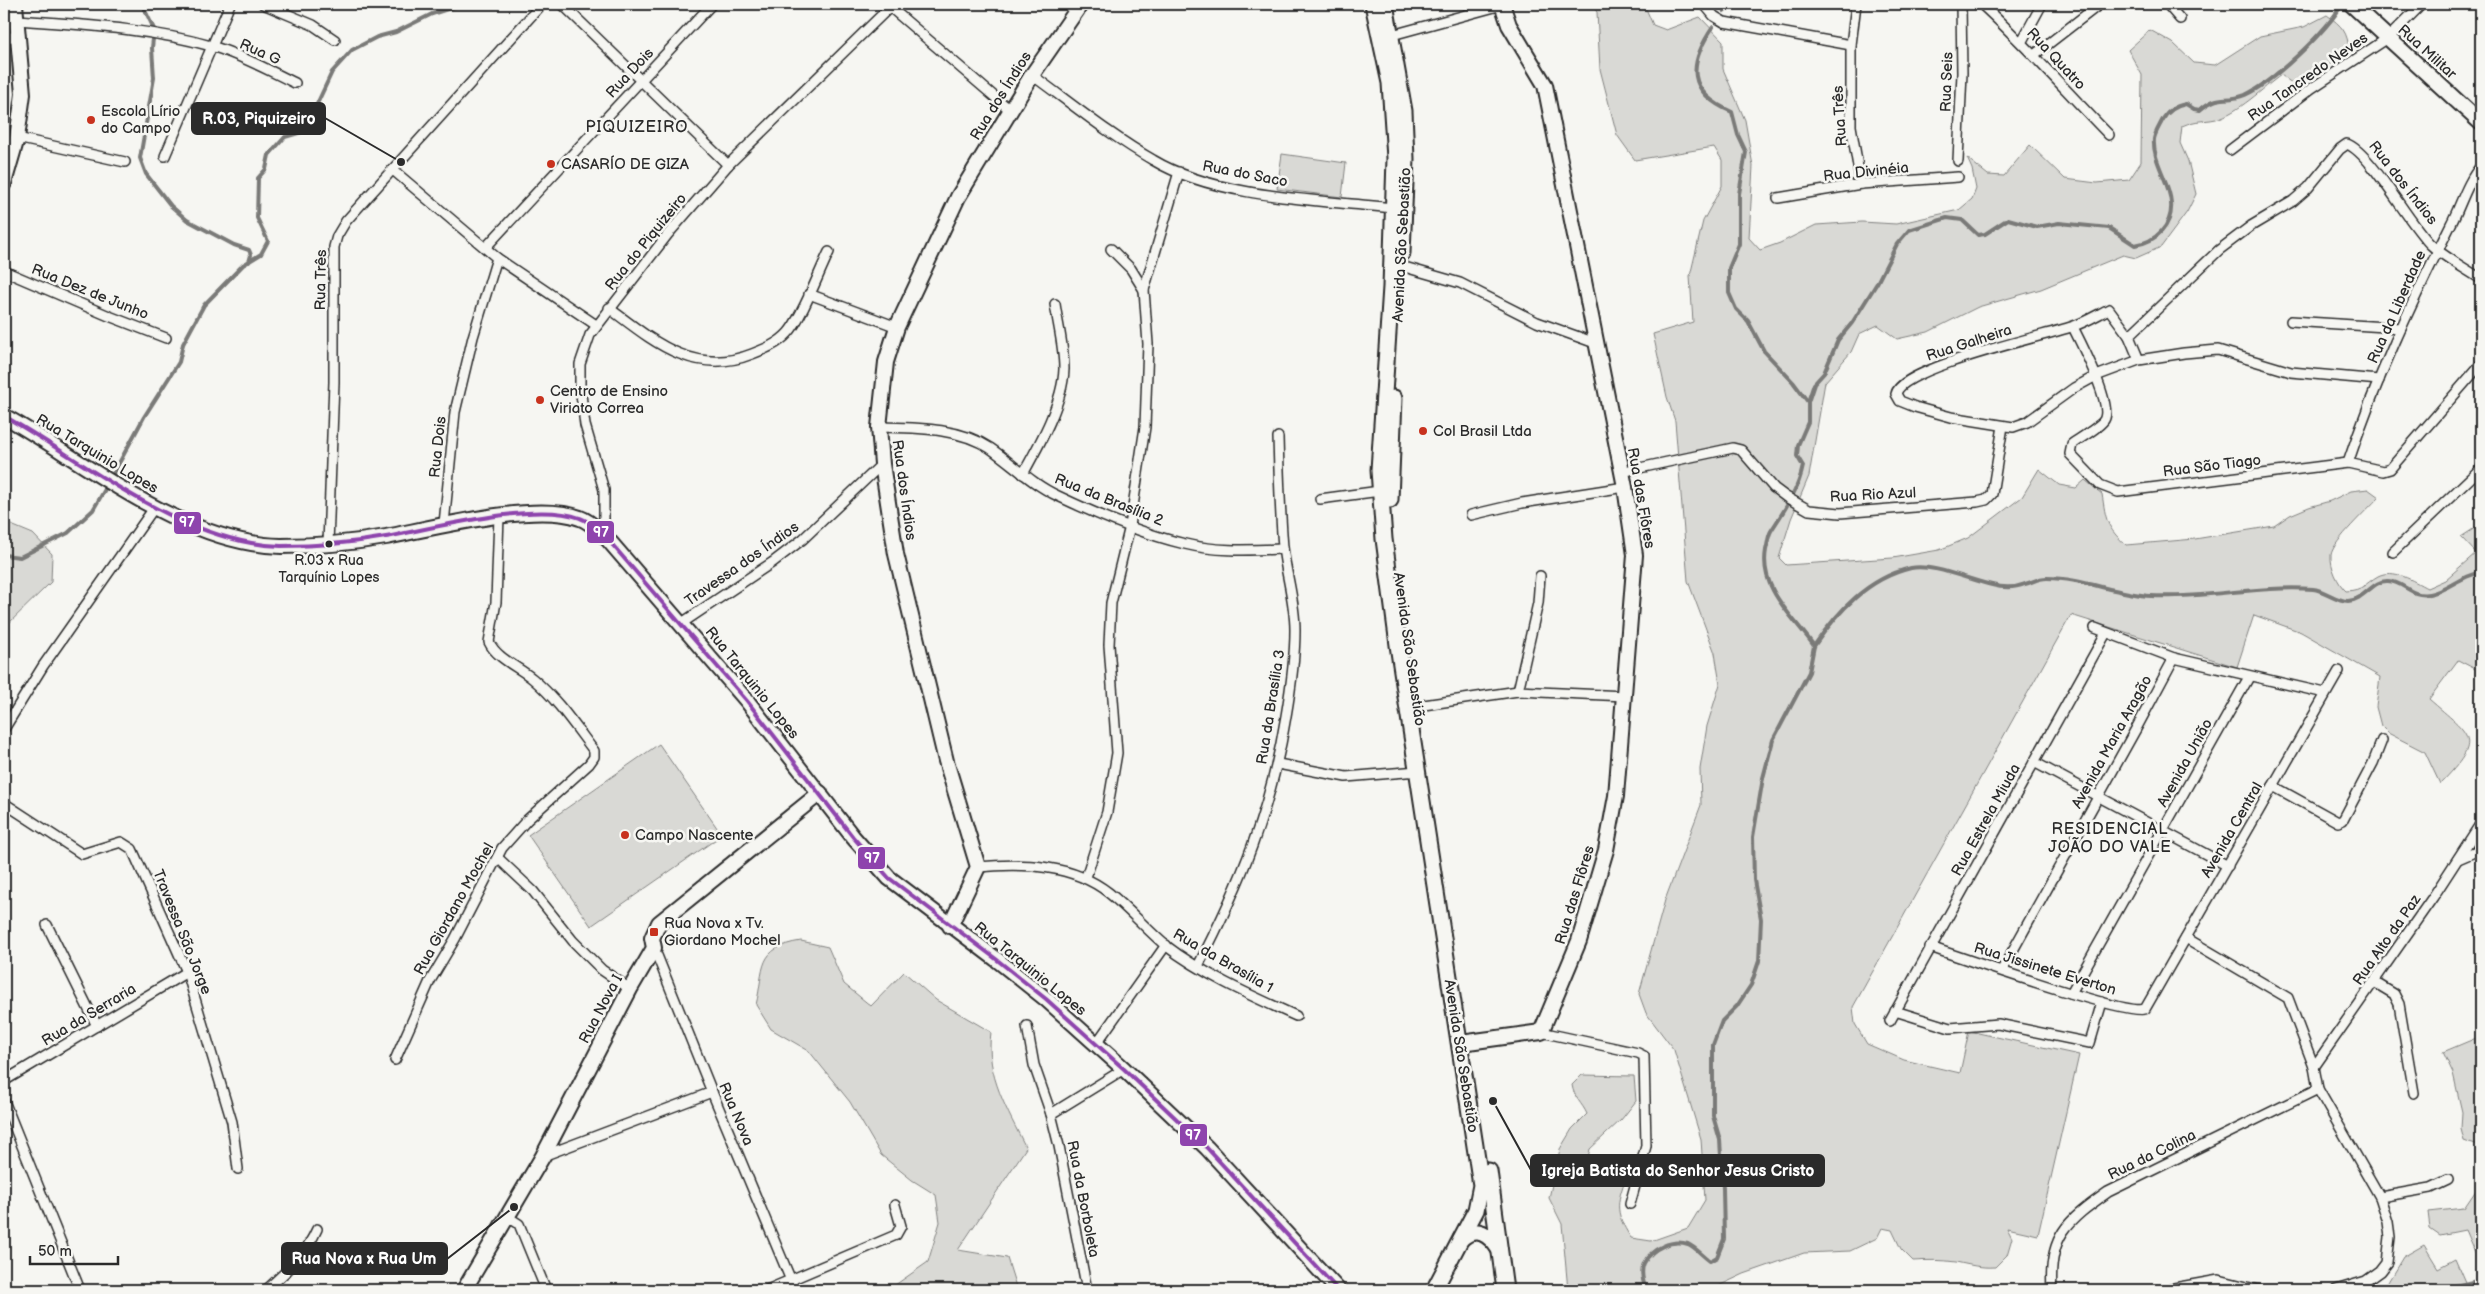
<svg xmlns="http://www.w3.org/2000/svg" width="2485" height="1294" viewBox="0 0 2485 1294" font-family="'Balsamiq Sans',sans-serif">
<rect width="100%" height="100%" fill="#f6f6f2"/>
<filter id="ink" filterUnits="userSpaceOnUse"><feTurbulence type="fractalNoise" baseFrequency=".02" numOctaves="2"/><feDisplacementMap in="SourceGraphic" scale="10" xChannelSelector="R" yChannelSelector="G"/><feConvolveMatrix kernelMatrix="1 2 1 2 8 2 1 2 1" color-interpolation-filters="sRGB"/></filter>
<g filter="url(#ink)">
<g fill="#d9d9d5" stroke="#828280">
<path d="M1591,4H1644L1653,25L1666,30L1700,17L1723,41V69L1745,120L1753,166L1749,238L1760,250L1780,243L1816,225L1862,222L1896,224L1959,210L1972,199L1976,189L1972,169L1967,158L1988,175L2004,176L2030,145L2065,179L2097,183L2129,180L2141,162L2142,75L2128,50L2150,30L2173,43L2194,63L2215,65L2260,36L2304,27L2327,15C2342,26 2348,32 2349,51L2297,87L2281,75C2263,88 2238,113 2216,119C2202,122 2198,119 2182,126L2180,143L2188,161L2196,194L2187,212L2161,247L2136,258L2123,255L2041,289L1978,307L1928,332L1897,339L1878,325L1859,334L1851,352L1825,382L1809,476L1791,519L1779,558L1786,565L1893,558L1939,550L1968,538L2022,497L2039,469L2059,485L2076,488L2085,480L2102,494C2106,520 2106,527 2126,545L2195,539L2274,526L2290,515L2309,507L2330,501L2351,491L2368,489L2379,497C2368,509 2333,541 2331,555C2330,567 2338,584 2346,591C2364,590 2364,584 2378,576C2394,568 2413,581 2427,588L2445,580L2476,553L2461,537L2481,524V672L2458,660L2429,699C2471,736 2485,738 2440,784L2425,752L2388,733L2381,726L2376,707L2380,677L2301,632L2254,615L2237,667L2071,615L1853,1007L1855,1024L1867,1044L1904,1060L1960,1073L1969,1031L2079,1055L2038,1235L2007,1228L2012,1238L2007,1255L1995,1267C1981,1268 1970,1265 1956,1262C1942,1260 1928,1260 1913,1261L1901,1249L1892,1230L1882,1228L1877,1238L1850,1251L1804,1253L1744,1274L1710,1290H1568L1562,1224L1549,1198L1560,1149L1572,1129L1587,1114C1582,1103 1574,1098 1572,1085L1582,1075L1634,1076L1636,1101L1621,1120L1590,1149L1585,1169L1628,1172C1617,1202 1613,1210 1631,1238L1651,1241L1688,1228L1705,1200L1701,1139L1674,1050L1646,1013L1639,994L1665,900L1701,805L1700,769L1707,726L1720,684L1715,653L1688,581L1675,421L1667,397L1653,334L1693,322L1690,276L1703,221L1722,186V160L1714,147L1635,160L1617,135L1600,69L1597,12Z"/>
<polygon points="1282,154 1346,163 1342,197 1277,189"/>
<polygon points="4,522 33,534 52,554 51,582 4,628"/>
<polygon points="659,744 722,835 591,926 528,835"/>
<path d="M801,941L828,947L844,984L871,1006L904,972L936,1000L991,1032C985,1075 1008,1111 1026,1148L958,1250L1007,1258L1017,1290H888L928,1262L940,1222L936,1195L912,1180L881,1155L850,1102L809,1051L771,1029L756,1005C765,968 756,948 801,941Z"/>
<polygon points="2481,1036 2481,1147 2464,1141 2461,1129 2462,1112 2453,1073 2443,1052"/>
<polygon points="2481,1183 2481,1267 2465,1230 2440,1235 2430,1228 2428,1212 2464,1208"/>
<polygon points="2424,1245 2438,1268 2455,1259 2468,1289 2373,1290 2388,1282 2403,1257"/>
</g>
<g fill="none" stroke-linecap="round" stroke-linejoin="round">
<g stroke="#7a7a78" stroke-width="4">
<polyline points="142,4 154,29 152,48 154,78 140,158 146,174 171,206 187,220 234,245 249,250 251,255 249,262"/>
<polyline points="1724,11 1730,4"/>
<path d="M1713,27C1688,64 1686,92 1732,112L1738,135L1746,152L1739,194V244L1729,268V293L1736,309L1748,321L1764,351L1793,382L1808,402"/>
<polyline points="111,478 144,417 179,362 183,344 204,305 243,265 261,254 268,241 257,218 258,178 266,169 269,155 285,137 305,131 313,120 317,104 332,72 352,50 377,37 396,32 432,14 463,4"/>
<polyline points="4,555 20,557 68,533 93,510 108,484"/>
<path d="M1814,646C1838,611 1868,578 1911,568C1932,563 1971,581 1992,585C2003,588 2015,588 2025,584C2033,582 2038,578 2047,578C2082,578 2115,594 2151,596C2204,599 2259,585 2313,589C2325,590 2336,601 2348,601C2365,600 2372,580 2388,581C2405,582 2410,597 2429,594C2448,591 2462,574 2481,573"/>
<path d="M1646,1290C1643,1282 1640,1272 1644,1263C1652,1248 1672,1239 1688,1244C1695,1247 1703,1256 1710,1261L1717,1257L1724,1239L1723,1189L1720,1140L1713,1116V1045L1722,1021L1737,1006L1751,985L1759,961L1761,919L1754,880L1753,837L1763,778L1773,740L1809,672L1814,646C1793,616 1759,589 1766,550C1768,543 1768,536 1771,531C1785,509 1798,491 1803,466L1797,456L1798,445L1808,422V402L1814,384L1824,373L1838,340L1852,323L1877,283L1897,244L1909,230L1947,218L1962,220L1978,235L1985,234L2008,219L2037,227L2059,223L2109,228L2135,245C2156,242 2173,225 2171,203C2170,182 2152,161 2154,139C2155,133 2159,127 2162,121C2167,111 2175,106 2186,104L2194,109L2200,110C2219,93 2225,103 2245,95C2272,83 2328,30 2342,4"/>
<polyline points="2438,1290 2481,1280"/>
</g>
<g stroke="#2b2b2b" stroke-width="12">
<g id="street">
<polyline points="263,4 313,25 335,40"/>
<polyline points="562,4 728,165"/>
<polyline points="1704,4 1714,16 1724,22 1851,45"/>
<polyline points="1856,4 1851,45 1851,126 1861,184"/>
<path d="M1981,4C2026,45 2066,91 2109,135"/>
<polyline points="2167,4 2180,19"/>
<polyline points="890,7 1010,110"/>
<path d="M17,20C81,25 148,28 211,46C239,54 268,70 295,83"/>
<polyline points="1392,35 1502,5"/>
<polyline points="4,39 18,35"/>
<polyline points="2022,41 2042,4"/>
<polyline points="2034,55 2100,4"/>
<path d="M1032,75C1072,104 1111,136 1153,160C1216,198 1320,200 1393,208"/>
<polyline points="17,138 125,162"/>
<polyline points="2230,150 2312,88 2388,38 2422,4"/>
<polyline points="165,156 230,4"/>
<polyline points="1958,161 1962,73 1961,4"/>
<polyline points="393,170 497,258 596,325"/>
<polyline points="1778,198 1861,184 1958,177"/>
<polyline points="486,247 712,4"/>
<polyline points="1111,249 1131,269 1144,290"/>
<polyline points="1401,266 1460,283 1537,322 1598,344"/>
<polyline points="4,271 109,316 166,338"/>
<polyline points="809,294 897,327"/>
<path d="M609,308C653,341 694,377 752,354C765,349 778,344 788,333C802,318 819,272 829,252"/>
<polyline points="2291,321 2401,328"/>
<path d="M2073,327C2081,343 2111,401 2105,418C2103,425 2079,439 2072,444L2070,454L2100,485L2118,492L2348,463L2383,471L2390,469L2481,364"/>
<path d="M2129,336L2219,250L2251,226L2293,201L2308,188L2340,149L2347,144C2371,153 2407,221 2430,244C2445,258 2465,268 2481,279"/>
<path d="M2139,360L2129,336L2109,309C2097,315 2084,323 2071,327C2044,336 1900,368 1896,394L1900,401L1915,407L1951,417L2013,427L2027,422L2074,388L2096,376L2139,360L2184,353L2218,350L2291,372L2379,380"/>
<path d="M879,427C915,428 958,427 990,448C1013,464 1032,484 1058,496C1098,515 1142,534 1185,544C1217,552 1251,550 1283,549"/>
<path d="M2348,463C2375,381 2412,302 2451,224C2461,205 2467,182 2481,166"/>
<polyline points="1621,472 1733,448 1741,450 1774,488 1786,497 1809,510 1840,513 1977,502 1986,500 1992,494 2003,426"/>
<path d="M1023,474C1039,445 1063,403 1064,369C1064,347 1058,325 1055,304"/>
<polyline points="1320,499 1380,491"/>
<polyline points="1471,515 1522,503 1625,487"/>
<polyline points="444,524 455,412 473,337 497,258"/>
<polyline points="604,535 604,490 585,425 580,387 580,364 590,335 668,234 728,165 893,4"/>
<polyline points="328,544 334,382 334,247 337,236 346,221 542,4"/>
<polyline points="2393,552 2481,468"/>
<polyline points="682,623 773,562 803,539 882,464"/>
<polyline points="2095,628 2174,658 2325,693"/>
<polyline points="1518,691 1538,603 1540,576"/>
<polyline points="1417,706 1518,691 1625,696"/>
<polyline points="4,729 43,666 154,508"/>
<polyline points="2034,762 2228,866"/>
<polyline points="1278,764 1346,777 1418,771"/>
<polyline points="2273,786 2338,822 2343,820 2373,763 2382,740"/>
<polyline points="4,803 82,854 121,842 132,849 187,972 232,1122 238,1169"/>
<polyline points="498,858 533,891 573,941 602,970 630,989"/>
<polyline points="2458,859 2481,849"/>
<path d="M978,867C1022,863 1073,864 1109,893C1129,909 1146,929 1165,945C1204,975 1252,996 1296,1016"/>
<polyline points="1086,877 1107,812 1117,753 1109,645 1111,603 1130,526 1145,427 1148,344 1144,290 1179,172"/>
<polyline points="47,925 97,1026"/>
<polyline points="2186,938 2288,998 2314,1067 2318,1089 2380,1197 2388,1222 2390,1237 2387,1262 2380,1271 2366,1281 2336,1290"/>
<path d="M1930,947C1960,957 2127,1016 2145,1009L2339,671"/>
<polyline points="654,948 712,1092 795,1290"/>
<path d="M1198,966C1241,883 1271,809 1286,716C1291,687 1295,659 1295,630C1295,601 1286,575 1283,547C1280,511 1279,474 1278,437"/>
<polyline points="2002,970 2137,727 2174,658"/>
<polyline points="2374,982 2394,994 2399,1004 2414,1093"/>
<polyline points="2071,993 2249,677"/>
<polyline points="1895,1011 1950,1028 1998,1024 2090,1043 2102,1002"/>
<polyline points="1890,1021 2106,633"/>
<polyline points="1027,1026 1034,1065 1051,1114 1059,1146 1087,1290"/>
<polyline points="1541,1032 1638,1053 1644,1056 1646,1146 1630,1204"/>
<polyline points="1096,1044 1166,945"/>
<path d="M395,1060L430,981L455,939L502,848L527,820L589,764L594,757V751C575,726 557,699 533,679C519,667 497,659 489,642L496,602L499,516"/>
<polyline points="2314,1067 2433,897 2481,823"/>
<polyline points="4,1081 187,972"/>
<polyline points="4,1101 80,1290"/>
<polyline points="1051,1114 1124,1069"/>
<polyline points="543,1156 712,1092"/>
<polyline points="2380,1197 2431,1188 2448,1180"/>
<polyline points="508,1217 519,1224 546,1290"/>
<path d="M266,1290C287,1271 305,1256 317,1229"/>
<polyline points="767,1290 896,1235 901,1226 895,1205"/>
<path d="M2052,1290C2048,1236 2067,1221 2108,1192L2318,1089"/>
<polyline points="2163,1290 2219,1280 2259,1290"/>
</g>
</g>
<g stroke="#2b2b2b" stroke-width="18">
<g id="secondary">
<polyline points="2351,4 2481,123"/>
<polyline points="4,183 17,138 23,94 15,4"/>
<path d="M4,416C86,462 183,544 281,546C315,546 352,543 386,537C433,528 536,501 580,518C589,521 596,528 604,535L747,701L853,837L889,878L996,959L1046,999L1124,1069L1207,1148L1338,1290"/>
<polyline points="950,926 978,867 946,761 896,554 882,464 879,427 886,362 897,327 958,197 1032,75 1081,4"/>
<polyline points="1468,1042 1541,1032 1579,941 1606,850 1616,796 1635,555 1625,487 1545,85 1509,25 1502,4"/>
<polyline points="464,1290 543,1156 630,989 654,948 652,938 659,923 820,793"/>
</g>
</g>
<g stroke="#2b2b2b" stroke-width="19">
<g id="primary">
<polyline points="1373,4 1390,83 1395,158 1391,287 1379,470 1384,539 1398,645 1481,1185 1476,1210 1434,1290"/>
<polyline points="1385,4 1404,111 1406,159 1402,253"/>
<polyline points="1390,500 1394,398"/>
<polyline points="1489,1171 1505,1290"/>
<path d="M1461,1239C1476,1224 1490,1235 1499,1249"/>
</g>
</g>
<use href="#street" stroke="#f6f6f2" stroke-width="9"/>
<use href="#secondary" stroke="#f6f6f2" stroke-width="14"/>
<use href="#primary" stroke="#f6f6f2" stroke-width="15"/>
<g stroke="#f6f6f2" stroke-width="8">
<path id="bus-1" d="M4,416C86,462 183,544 281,546C315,546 352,543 386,537C433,528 536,501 580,518C589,521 596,528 604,535L747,701L853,837L889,878L996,959L1046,999L1124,1069L1207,1148L1338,1290"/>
</g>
<use href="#bus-1" stroke="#8e44ad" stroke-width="4"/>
</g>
</g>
<g fill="#c8321e" stroke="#f6f6f2" stroke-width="2">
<circle cx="91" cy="120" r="5"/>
<circle cx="551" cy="164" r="5"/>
<circle cx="540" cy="400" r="5"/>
<circle cx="1423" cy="431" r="5"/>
<circle cx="625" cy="835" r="5"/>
<rect x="649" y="927" width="10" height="10" rx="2.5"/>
</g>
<circle fill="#2b2b2b" stroke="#f6f6f2" stroke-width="2" cx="329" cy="544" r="4.5"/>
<g text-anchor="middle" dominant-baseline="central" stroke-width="5" stroke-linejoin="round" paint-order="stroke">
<g font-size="14" fill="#2b2b2b" stroke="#f6f6f2">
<text x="329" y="560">R.03 x Rua<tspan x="329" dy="17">Tarquínio Lopes</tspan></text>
</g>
<g font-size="15" fill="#2b2b2b" stroke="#f6f6f2">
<text transform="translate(260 52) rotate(24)">Rua G</text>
<text transform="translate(2427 52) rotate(42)">Rua Militar</text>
<text transform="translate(2056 59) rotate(47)">Rua Quatro</text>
<text transform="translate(630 73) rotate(-47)">Rua Dois</text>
<text transform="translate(2308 77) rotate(-35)">Rua Tancredo Neves</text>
<text transform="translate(1947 82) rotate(-88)">Rua Seis</text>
<text transform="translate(1001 96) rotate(-58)">Rua dos Índios</text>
<text transform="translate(1840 116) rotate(-94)">Rua Três</text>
<text transform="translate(1866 172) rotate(-6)">Rua Divinéia</text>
<text transform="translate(1245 174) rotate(11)">Rua do Saco</text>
<text transform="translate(2403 183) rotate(52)">Rua dos Índios</text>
<text transform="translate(646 242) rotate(-51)">Rua do Piquizeiro</text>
<text transform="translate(1402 245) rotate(-87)">Avenida São Sebastião</text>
<text transform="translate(321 280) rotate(-89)">Rua Três</text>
<text transform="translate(90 292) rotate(22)">Rua Dez de Junho</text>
<text transform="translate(2397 307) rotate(-66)">Rua da Liberdade</text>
<text transform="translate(1969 343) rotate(-18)">Rua Galheira</text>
<text transform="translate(438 447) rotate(-84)">Rua Dois</text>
<text transform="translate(97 454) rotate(31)">Rua Tarquinio Lopes</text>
<text transform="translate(2212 466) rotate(-7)">Rua São Tiago</text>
<text transform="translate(904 490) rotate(82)">Rua dos Índios</text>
<text transform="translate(1873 495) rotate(-3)">Rua Rio Azul</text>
<text transform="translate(1641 498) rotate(80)">Rua das Flôres</text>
<text transform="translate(1109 500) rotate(22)">Rua da Brasília 2</text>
<text transform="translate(742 564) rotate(-35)">Travessa dos Índios</text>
<text transform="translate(1409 649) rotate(82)">Avenida São Sebastião</text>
<text transform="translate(752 683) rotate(51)">Rua Tarquinio Lopes</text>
<text transform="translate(1271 707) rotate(-81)">Rua da Brasília 3</text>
<text transform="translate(2112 742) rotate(-61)">Avenida Maria Aragão</text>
<text transform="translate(2185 763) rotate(-61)">Avenida União</text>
<text transform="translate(1986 820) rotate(-61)">Rua Estrela Miuda</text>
<text transform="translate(2232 830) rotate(-60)">Avenida Central</text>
<text transform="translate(1575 895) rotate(-73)">Rua das Flôres</text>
<text transform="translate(454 909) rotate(-61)">Rua Giordano Mochel</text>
<text transform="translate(182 932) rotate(68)">Travessa São Jorge</text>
<text transform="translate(2387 940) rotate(-55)">Rua Alto da Paz</text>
<text transform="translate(1223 961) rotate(30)">Rua da Brasília 1</text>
<text transform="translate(1030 969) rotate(39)">Rua Tarquinio Lopes</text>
<text transform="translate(2045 969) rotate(17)">Rua Jissinete Everton</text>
<text transform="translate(601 1009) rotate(-62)">Rua Nova I</text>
<text transform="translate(89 1015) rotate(-31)">Rua da Serraria</text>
<text transform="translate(1461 1056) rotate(81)">Avenida São Sebastião</text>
<text transform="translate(736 1114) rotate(67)">Rua Nova</text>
<text transform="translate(2152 1155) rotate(-26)">Rua da Colina</text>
<text transform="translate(1083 1199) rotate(79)">Rua da Borboleta</text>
</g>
<g font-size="15" fill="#2b2b2b" stroke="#f6f6f2" text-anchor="start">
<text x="101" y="111">Escola Lírio<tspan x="101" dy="17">do Campo</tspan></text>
<text x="561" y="164">CASARÍO DE GIZA</text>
<text x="550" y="391">Centro de Ensino<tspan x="550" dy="17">Viriato Correa</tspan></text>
<text x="1433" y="431">Col Brasil Ltda</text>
<text x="635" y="835">Campo Nascente</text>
<text x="664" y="923">Rua Nova x Tv.<tspan x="664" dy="17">Giordano Mochel</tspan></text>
</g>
<g font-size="16" letter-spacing="1" fill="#2b2b2b" stroke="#f6f6f2">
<text x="637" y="127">PIQUIZEIRO</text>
<text x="2110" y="829">RESIDENCIAL<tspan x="2110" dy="18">JOÃO DO VALE</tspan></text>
</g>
</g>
<path fill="none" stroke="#2b2b2b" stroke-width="2" d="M401 162L325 118M1493 1101L1531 1170M514 1207L447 1259"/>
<g fill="#2b2b2b" stroke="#f6f6f2" stroke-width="2">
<circle cx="401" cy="162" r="5"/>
<circle cx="1493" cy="1101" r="5"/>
<circle cx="514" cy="1207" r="5"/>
</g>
<g fill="#2b2b2b" stroke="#2b2b2b" stroke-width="2">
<rect x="192" y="103" width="133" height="31" rx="5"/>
<rect x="1531" y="1155" width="293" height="31" rx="5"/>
<rect x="282" y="1243" width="165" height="31" rx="5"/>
</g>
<g font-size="16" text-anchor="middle" font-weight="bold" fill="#fff">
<text x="259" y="124">R.03, Piquizeiro</text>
<text x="1678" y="1176">Igreja Batista do Senhor Jesus Cristo</text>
<text x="364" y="1264">Rua Nova x Rua Um</text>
</g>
<g stroke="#f6f6f2" stroke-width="2">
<rect x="173" y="511" width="29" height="24" rx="5" fill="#8e44ad"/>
<rect x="586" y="520" width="29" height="24" rx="5" fill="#8e44ad"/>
<rect x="857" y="846" width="29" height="24" rx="5" fill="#8e44ad"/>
<rect x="1179" y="1123" width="29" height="24" rx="5" fill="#8e44ad"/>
</g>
<g font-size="14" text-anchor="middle" font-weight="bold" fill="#fff">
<text x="187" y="527">97</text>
<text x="601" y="537">97</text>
<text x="872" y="863">97</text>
<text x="1193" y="1140">97</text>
</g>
<rect width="2485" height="1294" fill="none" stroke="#f6f6f2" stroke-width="20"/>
<rect x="10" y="10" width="2465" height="1274" fill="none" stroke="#2b2b2b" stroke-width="2" filter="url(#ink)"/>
<path d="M30 1256v8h88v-8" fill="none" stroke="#2b2b2b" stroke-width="2.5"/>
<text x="38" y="1256" font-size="15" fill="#2b2b2b" stroke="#f6f6f2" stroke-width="4" paint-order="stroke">50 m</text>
</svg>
